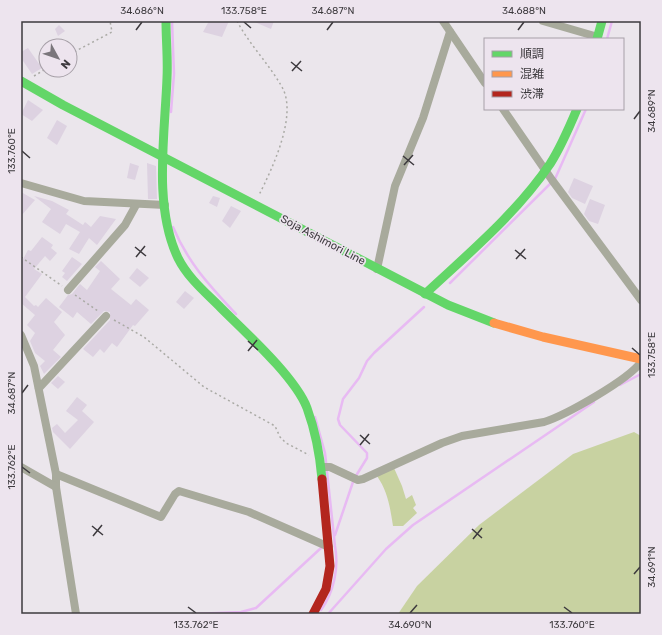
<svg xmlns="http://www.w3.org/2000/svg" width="662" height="635" viewBox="0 0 662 635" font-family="Rubik,'Noto Sans JP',sans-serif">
<rect width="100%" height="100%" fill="#ebe6ec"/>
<g fill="#c8d2a1">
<polygon points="634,432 641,436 641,614 398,614 417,586 479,525 573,454"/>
<path d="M394,468L402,486L406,499L412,495L416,505L413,508L417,513L403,526H393C390,507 388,492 377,476Z"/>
</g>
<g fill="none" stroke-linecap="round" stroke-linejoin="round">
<g stroke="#e8baf3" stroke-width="2.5">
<polyline points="607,39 612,21"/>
<polyline points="171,112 174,74 172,21"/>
<path d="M173,227C188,263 210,286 236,314"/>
<polyline points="450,283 555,179 586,109"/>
<polyline points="620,385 641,374"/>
<path d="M315,417L325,453L335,546C339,568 334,592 321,610"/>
<polyline points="335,535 354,479 367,458 367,453 340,425 338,419 343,399 359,378 367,361 374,353 424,307"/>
<polyline points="194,614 241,612 256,608 321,548"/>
<polyline points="328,614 386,549 413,525 594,402"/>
</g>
</g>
<g fill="#ddd2e1">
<polygon points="209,21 229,21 222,37 203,32"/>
<polygon points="252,21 274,21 271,29"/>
<polygon points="59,25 65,31 58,36 55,29"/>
<polygon points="28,48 42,68 32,74 21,58 21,52"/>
<polygon points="28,100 43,110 32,121 21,114"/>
<polygon points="57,120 67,126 57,145 47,138"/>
<polygon points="130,163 139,166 135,180 127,178"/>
<polygon points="147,163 156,166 157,199 148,199"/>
<polygon points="574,178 593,186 585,204 572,198 568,192"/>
<polygon points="21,192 35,200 21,216"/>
<polygon points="34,196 52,201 69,210 66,214 83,225 85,222 91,227 100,216 116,219 97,245 89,238 79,254 69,249 80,232 66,224 60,234 42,222 51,209"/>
<polygon points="213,196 220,198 217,207 209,203"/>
<polygon points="590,199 605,205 598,224 589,221 584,214"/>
<polygon points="231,206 241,211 230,228 222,221"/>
<polygon points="42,237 53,245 51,248 57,253 50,261 45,256 34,269 42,274 25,297 34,306 36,305 38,307 46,298 62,312 54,322 65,335 53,350 61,357 44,374 40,366 45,361 35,353 30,341 35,333 27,325 35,315 21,303 21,263 28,250 31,251"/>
<polygon points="72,257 82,264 67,281 62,277 65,273 62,271"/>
<polygon points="101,261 120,279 111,289 131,305 136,299 149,310 135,326 133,325 117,347 112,343 104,353 100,349 93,357 83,349 110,320 110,312 104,311 91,324 77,312 73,318 59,307 68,295 72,294 80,284 87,290 100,271 95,267"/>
<polygon points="137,268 149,278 140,287 129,278"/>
<polygon points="185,291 194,298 184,309 176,302"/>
<polygon points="58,376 65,382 58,389 51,383"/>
<polygon points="77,397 87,405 82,411 94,422 70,449 53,432 52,428 57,424 65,433 78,420 66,411"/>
</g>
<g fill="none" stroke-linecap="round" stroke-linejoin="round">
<g stroke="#aaaaa5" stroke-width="1.5" stroke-dasharray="2 3" stroke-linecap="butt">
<path d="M237,21C249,44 269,64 282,87C298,115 272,169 259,195"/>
<polyline points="70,54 112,32 110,21"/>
<polyline points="34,76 46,69"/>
<polyline points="21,257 62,286"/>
<polyline points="75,295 98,311"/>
<polyline points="114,320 144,337 204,387 275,426 280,437 286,443 309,455"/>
</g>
<g stroke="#a8aa9c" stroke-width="8">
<polyline points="443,21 485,83"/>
<polyline points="543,21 598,37"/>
<polyline points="503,109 552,180 641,300"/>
<polyline points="21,183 84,201 165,205"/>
<polyline points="377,269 395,186 423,118 450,32"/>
<polyline points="68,290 125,225 136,205"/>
<polyline points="21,335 34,366 56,474 56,487 76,614"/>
<polyline points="39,388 106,316"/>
<polyline points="21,467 56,487"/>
<path d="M321,467H330L358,480L363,479L442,443L462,436L544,422C566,415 628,380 641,362"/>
<polyline points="56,474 161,517 175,494 179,491 249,512 329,547"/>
</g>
<g stroke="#63d668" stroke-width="9">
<path d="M166,21C166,40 168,59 167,78C165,134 153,206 178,258C188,278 205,292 221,308C246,333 295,377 307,408C315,430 320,456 322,479"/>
<polyline points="597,39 602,21"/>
<polyline points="21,81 63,105 448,305 494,323"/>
<path d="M425,294C469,253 516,214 550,164C561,147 569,128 577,109"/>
</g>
<polyline stroke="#ff974d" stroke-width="9" points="494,323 543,337 641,359"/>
<polyline stroke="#b3261e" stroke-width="9" points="313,614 326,589 330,566 322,479"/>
</g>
<path fill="none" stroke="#3d3a3e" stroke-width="1.5" d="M244,22L251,28M136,30L142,22M327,30L333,22M518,30L524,22M291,62L302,71M292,71L301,61M634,119L640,111M22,151L30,158M403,156L414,165M404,165L413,155M135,247L146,256M515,250L526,259M136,257L145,246M516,259L525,249M248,341L258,350M632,348L640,355M248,351L257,340M22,393L28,385M360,435L370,444M360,445L369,434M22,467L30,473M92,526L103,535M472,529L482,538M93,536L102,525M473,539L482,528M634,574L640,567M188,607L196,613M564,607L572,613M410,613L417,605"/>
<g text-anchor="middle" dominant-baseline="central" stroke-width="3.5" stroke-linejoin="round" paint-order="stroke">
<g font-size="11" fill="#3d3a3e" stroke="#ede4ee">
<text transform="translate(323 240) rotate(28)">Soja Ashimori Line</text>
</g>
</g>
<rect width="662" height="635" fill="none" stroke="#ede4ee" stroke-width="44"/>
<rect x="484" y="38" width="140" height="72" fill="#ede4ee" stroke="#a7a0a8"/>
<rect x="492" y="51" width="20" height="6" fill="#63d668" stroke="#a7a0a8"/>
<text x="520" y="58" font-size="12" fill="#3d3a3e">順調</text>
<rect x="492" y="71" width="20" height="6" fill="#ff974d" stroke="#a7a0a8"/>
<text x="520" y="78" font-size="12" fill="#3d3a3e">混雑</text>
<rect x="492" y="91" width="20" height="6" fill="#b3261e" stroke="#a7a0a8"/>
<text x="520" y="98" font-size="12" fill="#3d3a3e">渋滞</text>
<g transform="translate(58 58) rotate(130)"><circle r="19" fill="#ede4ee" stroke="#a7a0a8"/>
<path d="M0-3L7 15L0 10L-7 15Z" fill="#7a767b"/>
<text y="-6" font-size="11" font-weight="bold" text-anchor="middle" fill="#3d3a3e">N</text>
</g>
<rect x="22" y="22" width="618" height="591" fill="none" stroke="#3d3a3e" stroke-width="1.5"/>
<g font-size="10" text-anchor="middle" fill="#3d3a3e">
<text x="142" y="14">34.686°N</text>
<text x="244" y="14">133.758°E</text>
<text x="333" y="14">34.687°N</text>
<text x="524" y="14">34.688°N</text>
<text transform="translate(651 111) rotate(-90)" y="4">34.689°N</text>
<text transform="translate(11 151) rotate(-90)" y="4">133.760°E</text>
<text transform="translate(651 355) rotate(-90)" y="4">133.758°E</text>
<text transform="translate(11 393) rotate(-90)" y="4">34.687°N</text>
<text transform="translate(11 467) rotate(-90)" y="4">133.762°E</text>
<text transform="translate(651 567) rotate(-90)" y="4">34.691°N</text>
<text x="196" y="628">133.762°E</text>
<text x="410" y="628">34.690°N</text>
<text x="572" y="628">133.760°E</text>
</g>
</svg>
